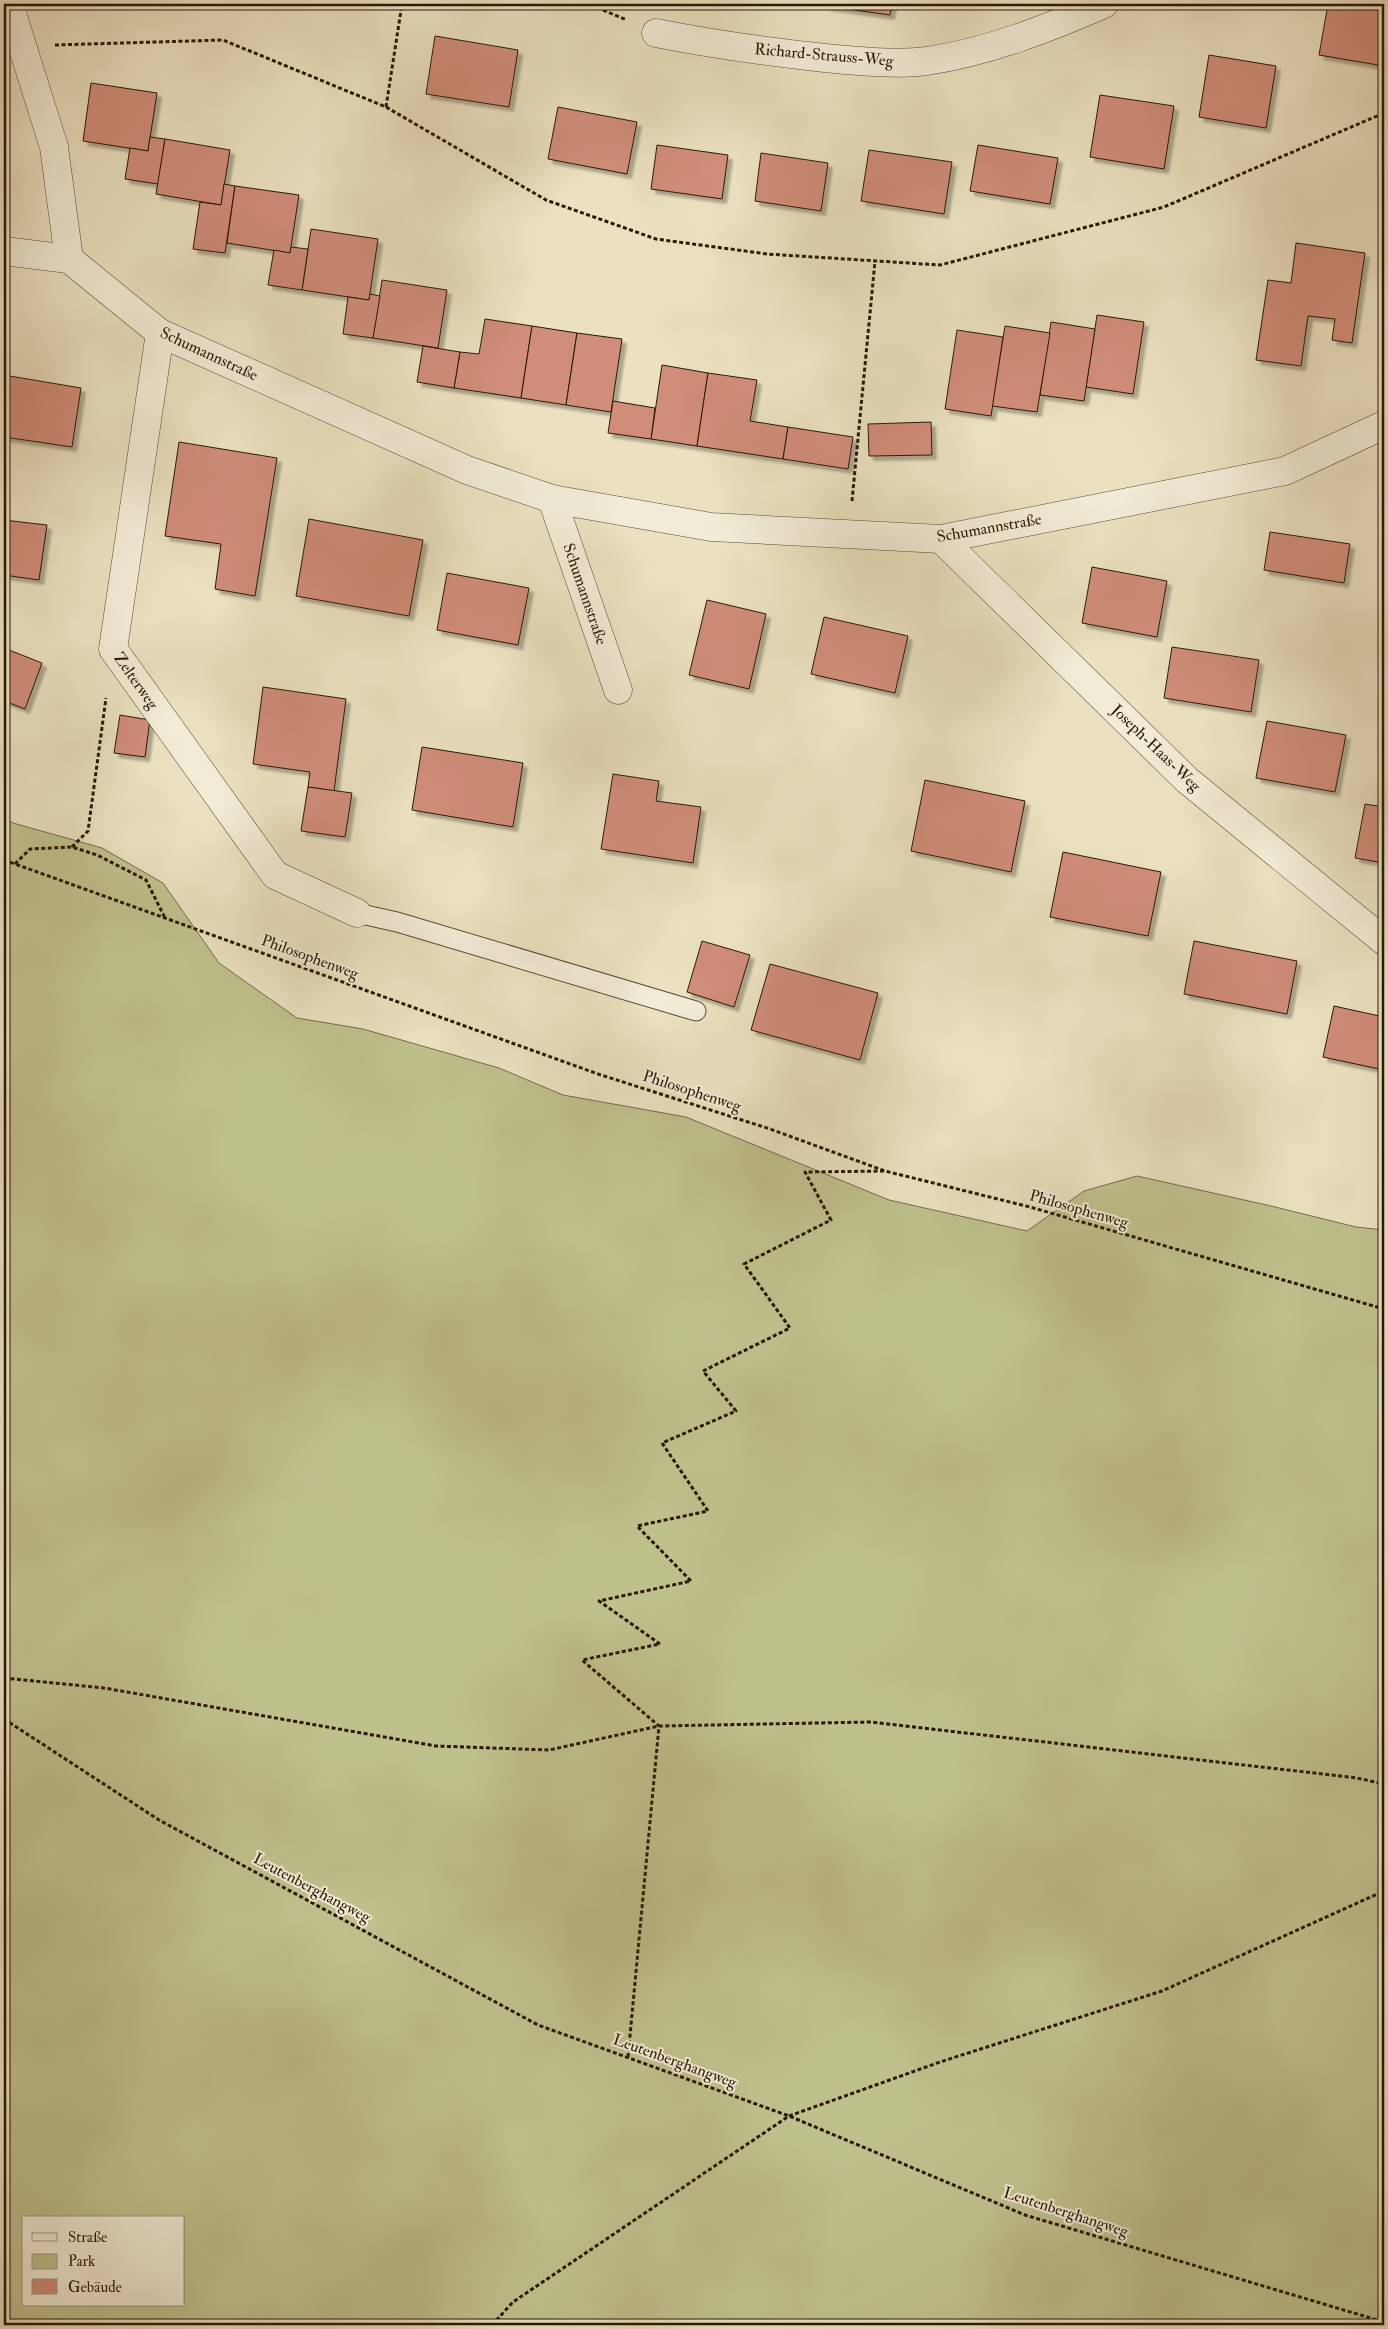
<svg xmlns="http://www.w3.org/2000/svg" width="1388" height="2329" viewBox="0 0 1388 2329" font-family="'IM FELL Double Pica',serif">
<defs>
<filter id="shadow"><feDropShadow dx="4.5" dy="4.5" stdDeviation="1" flood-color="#0004"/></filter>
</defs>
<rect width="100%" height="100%" fill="#ebe1c0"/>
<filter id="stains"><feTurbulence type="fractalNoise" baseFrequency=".004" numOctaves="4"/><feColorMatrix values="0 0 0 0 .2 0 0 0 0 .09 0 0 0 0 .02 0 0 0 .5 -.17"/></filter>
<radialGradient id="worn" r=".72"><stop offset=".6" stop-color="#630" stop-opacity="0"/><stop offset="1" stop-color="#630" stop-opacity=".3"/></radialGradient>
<path fill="#bfc18d" stroke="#746c4a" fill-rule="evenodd" d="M4,816L13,823L102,848L163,883L219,963L297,1018L363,1029L499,1068L563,1095L686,1117L889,1200L1027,1231L1084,1191L1137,1176L1271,1206L1356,1227L1384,1230V2325H4ZM24,2218H184V2305H24Z"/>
<g fill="#d08d79" stroke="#291806" filter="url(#shadow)">
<polygon points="826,4 892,4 890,15 826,6"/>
<polygon points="1328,4 1349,4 1384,10 1384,66 1319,55"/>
<polygon points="435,36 518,50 509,107 426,94"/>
<polygon points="1209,55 1276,66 1266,128 1199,117"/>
<polygon points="91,83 157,93 148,151 83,141"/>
<polygon points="1100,95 1174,106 1164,169 1090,157"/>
<polygon points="558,107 637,122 627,174 548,159"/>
<polygon points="150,137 165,139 158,184 125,179 130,148 148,151"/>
<polygon points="165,139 230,150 221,205 156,194"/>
<polygon points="657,145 728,155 722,199 651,189"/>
<polygon points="978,145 1058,158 1050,204 970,191"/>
<polygon points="869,150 952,162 944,214 861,201"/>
<polygon points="761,153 828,163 821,211 755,201"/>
<polygon points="224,184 235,186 225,253 193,249 200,202 221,205"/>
<polygon points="235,186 299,195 290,253 227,243"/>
<polygon points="311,229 378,239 369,300 302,290"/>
<polygon points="1296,243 1365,253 1352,343 1332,340 1335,319 1308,316 1301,366 1256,360 1268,280 1291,283"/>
<polygon points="291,247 308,249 302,290 268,285 274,250 290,253"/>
<polygon points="382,280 447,290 438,348 373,338"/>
<polygon points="370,294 380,296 373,338 343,334 348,297 369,300"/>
<polygon points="1097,315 1144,322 1133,394 1086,387"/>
<polygon points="485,319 532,326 521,398 454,388 460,352 479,354"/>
<polygon points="1051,322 1095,329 1084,401 1040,395"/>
<polygon points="532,326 577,333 566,405 521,398"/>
<polygon points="1005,326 1050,333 1037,412 992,406"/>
<polygon points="957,330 1003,337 991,416 945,409"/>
<polygon points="577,333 622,339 611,412 566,405"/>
<polygon points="423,346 460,352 454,388 417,382"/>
<polygon points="662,365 708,373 697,446 651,439"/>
<polygon points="708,373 757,380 750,421 788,427 783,459 697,446"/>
<polygon points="4,375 81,388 72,447 4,437"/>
<polygon points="613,401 655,408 651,439 608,433"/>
<polygon points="931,422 932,455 869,456 868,424"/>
<polygon points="788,427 853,437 848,469 783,459"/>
<polygon points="179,442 277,458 255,596 215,589 221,544 165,536"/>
<polygon points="309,519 423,540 409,616 296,596"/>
<polygon points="4,520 47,525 39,580 4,575"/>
<polygon points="1270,532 1350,544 1344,583 1264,570"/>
<polygon points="1092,567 1167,581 1157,637 1082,623"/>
<polygon points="447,573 529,588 518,645 437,630"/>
<polygon points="707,600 766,614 749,689 689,675"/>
<polygon points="824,617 908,636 895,693 811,674"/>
<polygon points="1172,647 1259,660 1251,712 1164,698"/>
<polygon points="4,648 42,663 25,709 4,701"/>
<polygon points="263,687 346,699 334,791 308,787 310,772 253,764"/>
<polygon points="120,715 150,720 145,757 114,753"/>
<polygon points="1267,721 1346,735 1335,792 1256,778"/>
<polygon points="422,747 523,763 513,827 412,810"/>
<polygon points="613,774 659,781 656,801 701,807 693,863 601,849"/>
<polygon points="925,780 1025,801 1011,872 911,851"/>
<polygon points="308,787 352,793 345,837 301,831"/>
<polygon points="1365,804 1384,807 1384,863 1355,858"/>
<polygon points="1063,852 1161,872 1148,936 1050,917"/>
<polygon points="702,941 750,955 734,1007 687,992"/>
<polygon points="1194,941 1297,961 1287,1014 1184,994"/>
<polygon points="770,964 878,993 860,1060 751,1030"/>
<polygon points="1334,1006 1384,1017 1384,1070 1323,1057"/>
</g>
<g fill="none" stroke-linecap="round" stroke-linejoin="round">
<g stroke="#5a4a34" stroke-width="21">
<polyline id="lane" points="357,913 397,922 696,1011"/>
</g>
<g stroke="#5a4a34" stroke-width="29">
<g id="street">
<polyline points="9,4 54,147 69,259 160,333 467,470 552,499 711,527 941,539 1285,471 1384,425"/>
<path d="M656,33C712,44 768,52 825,58C857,61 895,65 927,61C988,52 1049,28 1104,4"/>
<polyline points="4,251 69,259"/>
<polyline points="160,333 113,649 275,875 357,913"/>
<polyline points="552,499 618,690"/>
<polyline points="941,539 1187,780 1384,941"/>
</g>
</g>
<g stroke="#291806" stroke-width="3" stroke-dasharray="4 2.5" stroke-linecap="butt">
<polyline points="578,4 593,6 627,20"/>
<polyline points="55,45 223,40 386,107 546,200 656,239 767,254 940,265 1164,207 1384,113"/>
<polyline points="386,107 402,4"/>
<polyline points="852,501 875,261"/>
<polyline points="72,847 88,831 106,698"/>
<polyline points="4,860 598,1074 770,1129 885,1171 1030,1207 1384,1309"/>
<polyline points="15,864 30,849 72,847 97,855 146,880 165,918"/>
<polyline points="4,1678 104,1688 436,1746 549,1750 659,1726 871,1722 1357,1778 1384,1784"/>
<polyline points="4,1719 159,1820 538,2025 789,2116 1025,2215 1384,2322"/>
<polyline points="628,2057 659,1726 582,1660 660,1644 599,1601 691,1581 637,1526 708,1511 662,1443 736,1411 703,1371 790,1328 744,1264 831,1220 805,1172 885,1171"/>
<polyline points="492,2325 513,2302 789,2116 940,2062 1162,1991 1384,1891"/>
</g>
<use href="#lane" stroke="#f2ecd6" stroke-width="19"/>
<use href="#street" stroke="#f2ecd6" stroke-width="28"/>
</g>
<g text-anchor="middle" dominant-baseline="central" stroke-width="4" stroke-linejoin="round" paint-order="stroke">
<g font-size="16" fill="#291806" stroke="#f2ecd6">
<text transform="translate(824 55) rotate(5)">Richard-Strauss-Weg</text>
<text transform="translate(209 354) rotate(25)">Schumannstraße</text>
<text transform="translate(989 528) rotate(-10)">Schumannstraße</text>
<text transform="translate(585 594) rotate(71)">Schumannstraße</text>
<text transform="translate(136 681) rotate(55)">Zelterweg</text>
<text transform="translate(1156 748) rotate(44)">Joseph-Haas-Weg</text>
<text transform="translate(310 957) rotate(20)">Philosophenweg</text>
<text transform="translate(692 1091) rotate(18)">Philosophenweg</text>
<text transform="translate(1079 1209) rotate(16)">Philosophenweg</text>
<text transform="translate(312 1888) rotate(28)">Leutenberghangweg</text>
<text transform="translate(675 2061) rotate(20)">Leutenberghangweg</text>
<text transform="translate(1066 2212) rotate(18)">Leutenberghangweg</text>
</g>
</g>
<rect width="1388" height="2329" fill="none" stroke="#ebe1c0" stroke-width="20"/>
<rect x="5" y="5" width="1378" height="2319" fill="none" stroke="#291806" stroke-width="2.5"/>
<rect x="10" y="10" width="1368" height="2309" fill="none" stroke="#291806"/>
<rect x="22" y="2216" width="162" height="90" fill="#f2ecd6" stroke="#a29783"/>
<rect x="32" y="2233" width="25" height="8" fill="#f2ecd6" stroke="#a29783"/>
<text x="68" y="2242" font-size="15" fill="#291806">Straße</text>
<rect x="32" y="2254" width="25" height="15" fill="#bfc18d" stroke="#a29783"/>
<text x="68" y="2266" font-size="15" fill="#291806">Park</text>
<rect x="32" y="2279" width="25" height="15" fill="#d08d79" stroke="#a29783"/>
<text x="68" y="2292" font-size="15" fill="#291806">Gebäude</text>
<rect width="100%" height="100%" filter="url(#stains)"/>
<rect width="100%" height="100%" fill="url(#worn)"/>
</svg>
